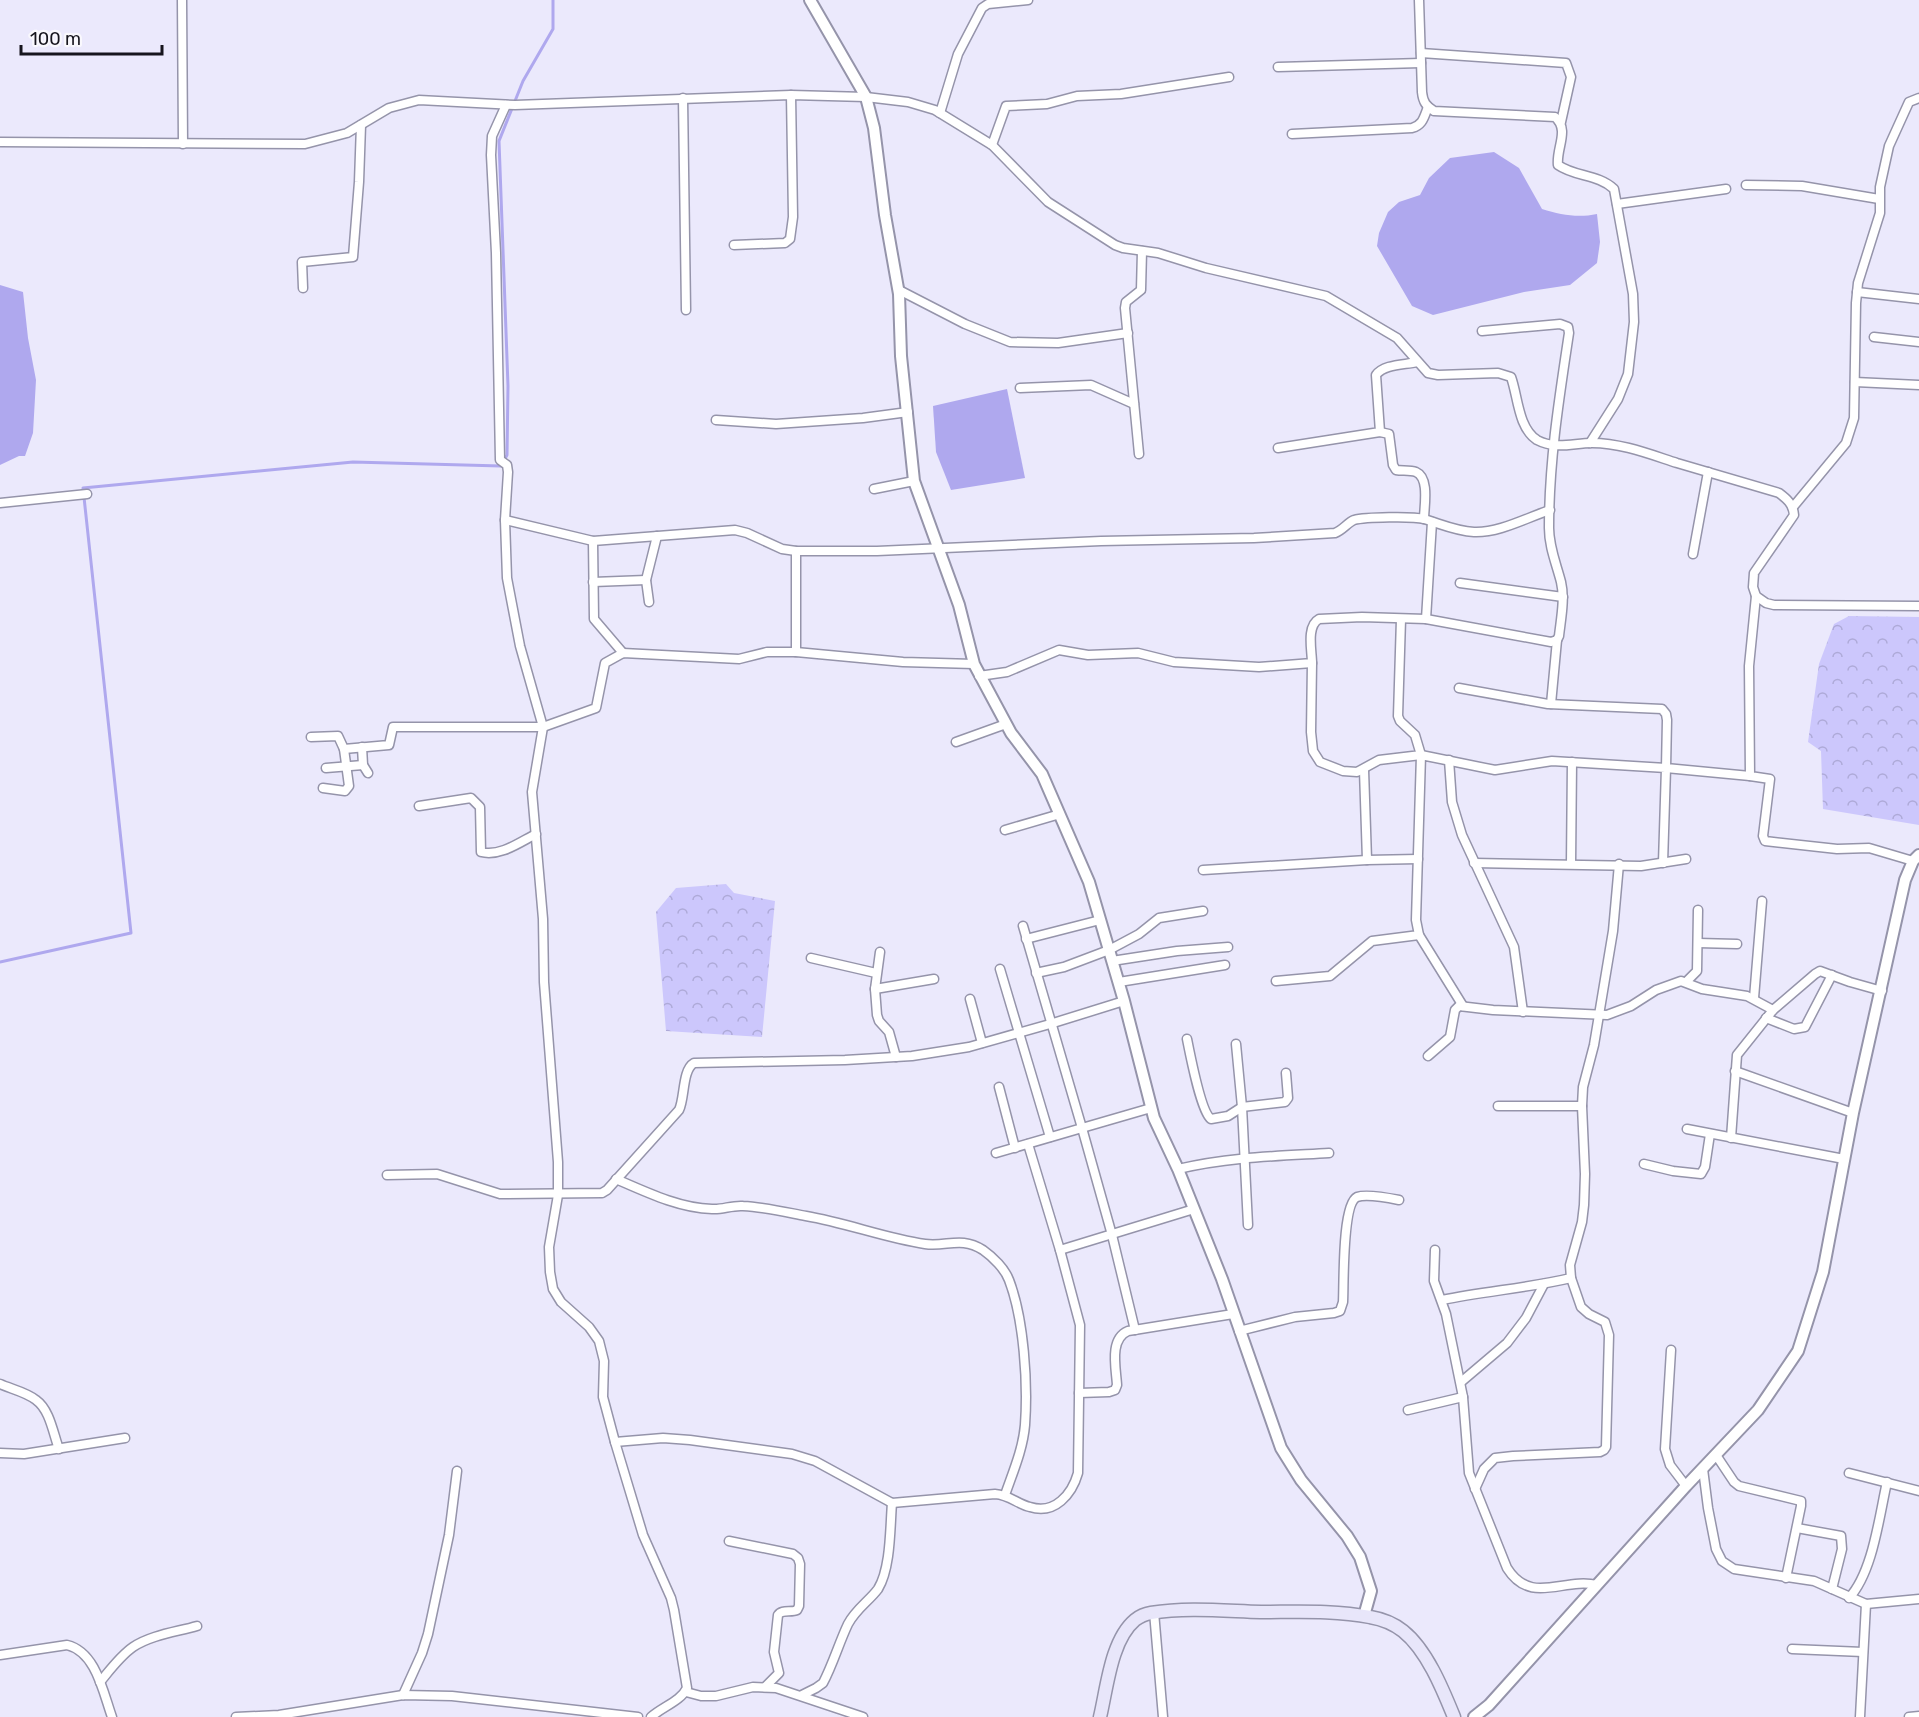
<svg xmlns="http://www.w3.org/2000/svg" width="1919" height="1717" viewBox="0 0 1919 1717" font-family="Rubik,sans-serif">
<defs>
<pattern id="forest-crowns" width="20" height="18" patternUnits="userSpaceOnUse" patternTransform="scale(1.5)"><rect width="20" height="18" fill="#ccc7fc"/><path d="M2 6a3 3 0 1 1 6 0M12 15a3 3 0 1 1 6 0" fill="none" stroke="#aeaad8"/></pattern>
</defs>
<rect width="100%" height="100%" fill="#ebe9fc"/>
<g fill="url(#forest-crowns)">
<polygon points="1849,616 1919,617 1919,825 1823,809 1821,751 1808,742 1819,664 1834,624"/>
<polygon points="726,884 734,893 775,901 762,1037 666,1031 656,912 676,888"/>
</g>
<g fill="#afa8ee">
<path d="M1494,152L1519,168L1542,209C1561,215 1578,218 1597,214L1600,242L1597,263L1570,285L1524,292L1433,315L1412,306L1377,246L1379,233L1388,212L1399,202L1420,195L1429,178L1450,158Z"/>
<polygon points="0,285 23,292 28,338 36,380 33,433 25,456 19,456 0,465"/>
<polygon points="1007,389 1025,478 951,490 936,452 933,406"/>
</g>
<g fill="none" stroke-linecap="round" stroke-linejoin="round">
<polyline stroke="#afa8ee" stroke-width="3" points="0,962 131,933 83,488 353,462 501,466 507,455 508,386 499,141 523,81 553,29 553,0"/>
<g stroke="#9594aa" stroke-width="11">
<g id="minor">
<polyline points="182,0 183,144"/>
<path d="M1419,0L1422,92C1423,102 1426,106 1434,111L1555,117C1570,130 1556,148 1558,165C1575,177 1598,174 1614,189L1633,294L1634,322L1628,374L1618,399L1590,443"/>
<polyline points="1421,53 1566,63 1571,77 1561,122"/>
<polyline points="1278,67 1421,63"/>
<polyline points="683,98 686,310"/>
<path d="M506,105L492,136L491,155L496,253L500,460L507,465L508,472L505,520L507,578L520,646L543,727L532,792L543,919L544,982L558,1162V1195L549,1247L550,1272L553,1289L561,1302L589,1327L599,1341L604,1361L603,1397L615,1442L643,1535L671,1598L674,1610L687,1688C681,1701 662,1707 651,1717"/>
<polyline points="940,113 958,54 982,8 988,4 1028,0"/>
<path d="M1292,134L1412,128C1423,125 1424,117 1428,107"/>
<path d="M0,142L305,144L347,133L389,108L419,100L515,105L791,95L866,97L908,102L935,110L992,145L1048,202L1115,245L1123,248L1158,253L1206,268L1326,296L1397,338L1428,373L1438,375L1498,373L1511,377C1518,396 1518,428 1537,440C1556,450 1573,443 1592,443C1621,443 1649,454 1677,463C1711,473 1745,483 1779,493C1787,499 1793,504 1794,515L1754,573L1753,587L1756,596L1766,603L1774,605L1919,606"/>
<polyline points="992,145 1006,106 1047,104 1077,96 1121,94 1229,77"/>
<polyline points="1746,185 1802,186 1879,199"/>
<polyline points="1617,204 1726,189"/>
<polyline points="734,245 785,243 790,239 793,217 791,95"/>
<polyline points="303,288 302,262 353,257 359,182 361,125"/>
<polyline points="899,290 965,324 1010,342 1058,343 1128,333"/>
<polyline points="1857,292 1919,299"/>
<polyline points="1874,337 1919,342"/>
<polyline points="1855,382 1919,385"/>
<polyline points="1020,388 1091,385 1134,404"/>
<polyline points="716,420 776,424 863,418 908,412"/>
<path d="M1380,432L1389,434L1393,465L1396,470C1402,471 1410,470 1416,472C1430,478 1424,507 1424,519"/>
<path d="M1278,448L1380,432L1376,375C1384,364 1404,365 1417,362"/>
<polyline points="1139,454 1125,308 1126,302 1141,290 1142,251"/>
<polyline points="874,489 914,481"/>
<polyline points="0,503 87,494"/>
<polyline points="1793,507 1846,443 1854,418 1856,303 1858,283 1880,213 1880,187 1889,146 1909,102 1919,98"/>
<path d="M505,520L593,541L735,530L747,533L782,549L796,551H877L1101,541L1254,538L1335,533C1343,530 1347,523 1354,520C1365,517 1413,516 1424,519C1441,524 1456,531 1474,532C1499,533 1526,518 1550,510"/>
<polyline points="593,541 594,619 623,653"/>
<polyline points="1693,554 1708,472"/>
<polyline points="593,582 646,580"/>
<polyline points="1460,583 1563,597"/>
<polyline points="1756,596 1749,666 1750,776 1770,779 1763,836 1765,841 1837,849 1869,848 1913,861"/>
<polyline points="649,602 646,580 657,536"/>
<polyline points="1426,619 1432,522"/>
<polyline points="796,652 796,551"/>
<polyline points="1312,663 1311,732 1313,751 1320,762 1343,771 1357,772 1379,760 1421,755 1415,735 1400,721 1398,716 1401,619"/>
<path d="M979,676L1007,672L1059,650L1088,655L1138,653L1174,662L1259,667L1312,663C1312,651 1306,626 1319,619L1362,617L1426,619L1551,642L1557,640L1559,636C1561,618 1565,599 1561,582C1556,563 1549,547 1549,528C1549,462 1559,399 1569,333L1568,327L1560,324L1482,331"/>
<polyline points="1459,688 1548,704 1662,709 1666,714 1667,720 1666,768 1750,776"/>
<polyline points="1551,704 1557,640"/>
<polyline points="311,737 338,736 344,749 389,745 393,727 543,727 596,708 605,663 623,653 739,659 767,652 796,652 903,662 974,664"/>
<polyline points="956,742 1006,724"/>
<polyline points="362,747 363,765 368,773"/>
<polyline points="1449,760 1452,802 1462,835 1514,947 1523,1012"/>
<polyline points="326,768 363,765"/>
<polyline points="1364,770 1367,860 1418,859"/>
<polyline points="323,788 345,791 349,786 344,749"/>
<path d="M419,806L471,798L480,807L481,852C500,857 520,842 536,834"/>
<polyline points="1005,830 1060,814"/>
<polyline points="1474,863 1641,866 1686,859"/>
<polyline points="1571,864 1572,762"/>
<polyline points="1203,870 1367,860"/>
<polyline points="1419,935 1463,1006"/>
<polyline points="1026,939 1100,920"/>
<polyline points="1698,943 1737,944"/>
<polyline points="880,952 875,989 877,1015 879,1021 889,1032 896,1057"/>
<polyline points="811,958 876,973"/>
<polyline points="1112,961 1177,951 1228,947"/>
<polyline points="1000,969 1050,1137"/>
<polyline points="1036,973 1064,967 1109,950 1139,934 1159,918 1203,911"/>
<polyline points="1276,981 1330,976 1372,941 1419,935 1416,920 1421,755 1495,770 1552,761 1666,768 1663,863"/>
<polyline points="1119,982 1225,965"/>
<polyline points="1686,982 1697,971 1698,910"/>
<polyline points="875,989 934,979"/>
<polyline points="1754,998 1762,901"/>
<polyline points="970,999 982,1043"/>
<polyline points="1766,1018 1794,1029 1805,1027 1832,975"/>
<path d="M1187,1039C1190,1054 1201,1112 1211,1119L1228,1116L1242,1107L1285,1102L1288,1098L1286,1073"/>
<polyline points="1236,1044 1242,1107 1248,1225"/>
<polyline points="1428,1056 1450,1037 1455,1010 1459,1006 1493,1010 1607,1015 1631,1006 1656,990 1681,981 1702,989 1747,996 1773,1010"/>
<polyline points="1735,1071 1853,1113"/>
<polyline points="999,1087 1015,1148"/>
<polyline points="1498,1106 1582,1106"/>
<polyline points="1687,1129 1844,1159"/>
<polyline points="1731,1138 1737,1055 1773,1010 1815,974 1820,971 1850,982 1882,991"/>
<polyline points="1028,1144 1060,1250 1194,1209"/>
<polyline points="996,1153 1082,1128 1023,926"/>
<polyline points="1644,1164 1673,1171 1701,1174 1705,1167 1710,1134"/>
<path d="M1178,1169C1228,1157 1278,1156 1329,1153"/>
<path d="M387,1175L437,1174L500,1194L602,1193L607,1190L679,1110C685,1098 682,1070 694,1063L845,1060L912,1056L969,1047L1050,1024L1124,1001"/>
<path d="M616,1179C646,1192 679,1208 712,1209C722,1210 732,1205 743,1206C764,1207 785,1212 806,1216C847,1223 885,1238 925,1244C947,1247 961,1236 983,1250C993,1257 1005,1269 1009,1280C1024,1319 1028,1383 1025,1425C1023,1449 1013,1472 1005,1495"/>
<path d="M1435,1250L1434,1281L1446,1314L1463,1397L1469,1473L1507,1568C1531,1606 1563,1577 1597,1585"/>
<path d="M1442,1300C1485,1291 1529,1288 1571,1278"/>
<polyline points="1135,1330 1112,1235 1082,1128 1151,1108"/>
<path d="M1239,1331L1295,1317L1334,1313L1340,1311L1343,1302C1344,1284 1342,1204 1357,1197C1366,1194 1389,1198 1399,1200"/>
<polyline points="1671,1350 1665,1449 1670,1465 1686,1486"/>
<polyline points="1461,1382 1507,1343 1526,1318 1544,1284"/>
<path d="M0,1384C11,1389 26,1392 36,1400C50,1410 53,1433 59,1449"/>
<path d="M1079,1393L1109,1392L1115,1390L1117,1385C1116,1368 1109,1339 1128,1331L1233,1314"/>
<polyline points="1408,1410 1463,1397"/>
<path d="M615,1442L663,1438L690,1440L792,1454L815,1461L892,1503L995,1494C1010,1495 1017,1504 1030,1507C1055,1515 1072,1494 1078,1473L1080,1325L1060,1250"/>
<polyline points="0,1453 24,1454 125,1438"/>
<polyline points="1716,1455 1734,1482 1739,1486 1801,1501 1801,1506 1786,1578"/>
<polyline points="1703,1469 1708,1508 1716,1549 1722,1561 1734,1569 1814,1581 1866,1604 1919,1599"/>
<polyline points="1849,1473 1919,1491"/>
<polyline points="1475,1489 1484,1469 1495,1458 1513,1456 1600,1452 1604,1450 1606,1447 1609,1335 1605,1322 1589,1314 1581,1307 1571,1278 1570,1265 1582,1222 1584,1205 1585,1174 1582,1106 1583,1087 1594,1045 1613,931 1619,864"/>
<polyline points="1797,1528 1841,1536 1842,1549 1832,1589"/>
<path d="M729,1541L793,1554L798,1558L800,1564L799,1606L797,1610C791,1613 782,1609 778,1615L774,1652L779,1673L765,1687"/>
<path d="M1849,1598C1873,1572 1879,1517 1887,1482"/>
<polyline points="1154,1612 1163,1717"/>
<polyline points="1792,1649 1863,1652"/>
<path d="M0,1655L67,1645C96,1652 103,1692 112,1717"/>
<path d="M100,1682C110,1670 120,1656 133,1647C151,1635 176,1632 197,1626"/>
<polyline points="686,1692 701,1696 716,1696 753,1687 776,1688 863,1717"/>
<polyline points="403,1695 422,1653 428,1634 449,1535 457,1471"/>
<path d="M802,1695L816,1688L823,1683C833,1664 839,1643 848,1624C856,1609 869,1601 878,1589C891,1568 890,1527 892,1503"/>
<polyline points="236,1717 279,1715 403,1695 452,1696 638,1717"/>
<polyline points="1860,1717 1866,1604"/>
<polyline points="1909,1717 1919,1716"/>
</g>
</g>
<g stroke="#9594aa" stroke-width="14">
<g id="tertiary">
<polyline points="810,0 866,97 874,128 885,215 899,294 901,356 914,481 959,605 974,664 1011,733 1042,774 1089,882 1124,1001 1154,1118 1178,1169 1222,1279 1281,1448 1301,1480 1347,1536 1360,1557 1371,1591 1364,1616"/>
<polyline points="1474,1717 1489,1705 1686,1486 1758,1410 1798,1351 1823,1272 1853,1113 1905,880 1913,861 1919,855"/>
</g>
</g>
<g stroke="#9594aa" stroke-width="15">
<path id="secondary" d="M1100,1717C1107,1688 1111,1640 1135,1620C1140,1616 1145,1614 1151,1613C1187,1607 1225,1611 1261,1612C1297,1612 1335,1610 1370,1617C1382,1619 1394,1624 1403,1631C1427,1650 1443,1690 1454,1717"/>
</g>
<use href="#minor" stroke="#fff" stroke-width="8"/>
<use href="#tertiary" stroke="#fff" stroke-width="10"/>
<use href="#secondary" stroke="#e8e6fa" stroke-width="12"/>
</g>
<path d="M21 45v9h141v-9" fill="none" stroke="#16151d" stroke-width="3"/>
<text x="30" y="45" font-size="18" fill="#16151d" stroke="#f9f8fd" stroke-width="4.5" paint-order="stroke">100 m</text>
</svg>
